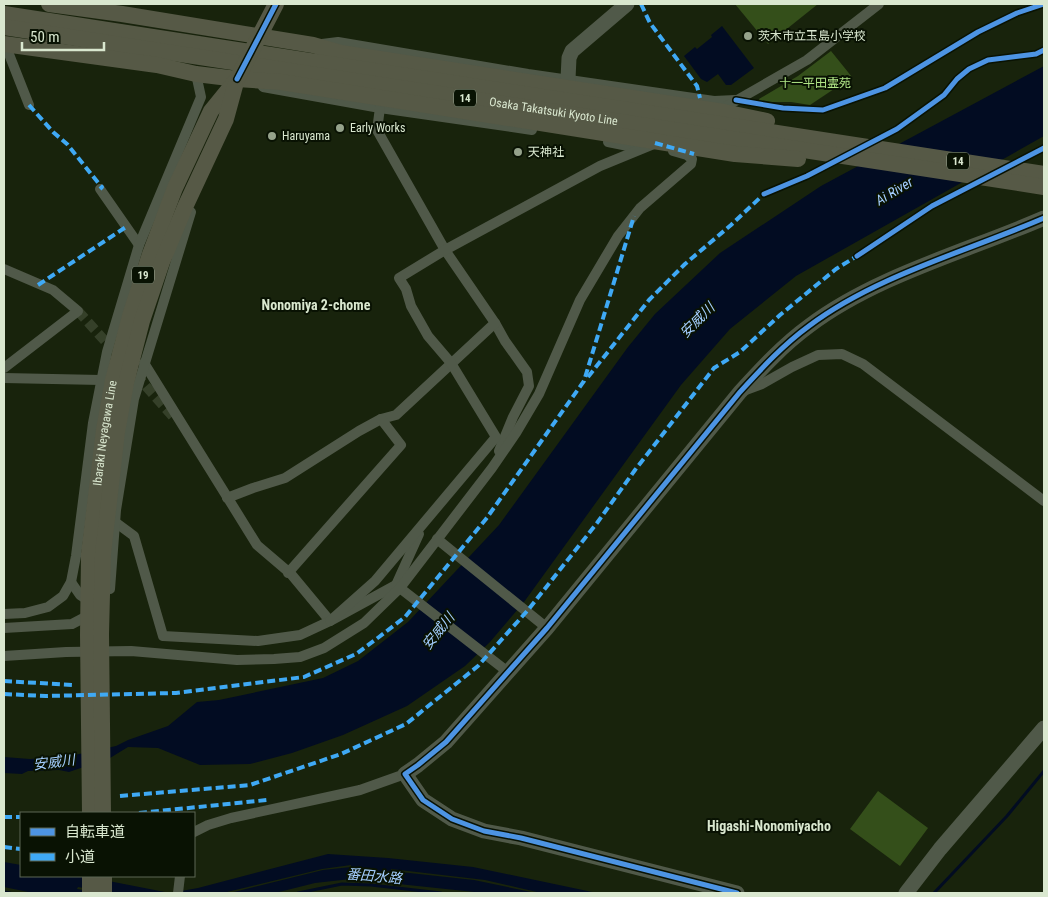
<svg xmlns="http://www.w3.org/2000/svg" width="1048" height="897" viewBox="0 0 1048 897" font-family="'Roboto Condensed','Noto Sans JP',sans-serif">
<rect width="100%" height="100%" fill="#18230c"/>
<g fill="#344f1a">
<polygon points="735,4 818,4 768,44"/>
<polygon points="831,51 852,77 810,105 791,102 760,102 759,99 798,76"/>
<polygon points="878,791 928,828 900,866 850,829"/>
</g>
<g fill="#020c22">
<polygon points="722,26 754,68 731,85 726,85 718,74 707,82 701,79 684,56 695,47 697,49 712,37 711,35"/>
<polygon points="1044,66 1044,136 796,276 730,329 681,385 524,602 490,642 465,666 407,706 343,735 292,753 250,764 200,765 158,748 128,747 110,758 69,772 59,770 28,771 22,774 4,773 4,757 30,759 70,756 116,746 128,740 168,726 197,702 219,700 323,678 358,661 408,622 499,525 628,347 655,314 720,253 821,186"/>
<polygon points="328,854 388,858 473,867 597,893 541,893 485,880 391,869 391,871 474,880 536,893 484,893 351,879 315,883 275,893 230,893 323,870 351,867 351,865 322,869 223,893 112,893 78,887 77,889 101,893 33,893 4,887 4,862 21,865 21,876 83,876 170,893 198,888"/>
</g>
<g fill="none" stroke-linecap="round" stroke-linejoin="round">
<g stroke="#020c22" stroke-width="3">
<polyline points="4,892 10,893"/>
<polyline points="298,893 342,884 371,885 441,893"/>
<polyline points="934,893 1007,816 1044,771"/>
</g>
<g stroke="#354029" stroke-width="10" stroke-dasharray="10 5" stroke-linecap="butt">
<polyline points="78,311 114,351"/>
<polyline points="136,375 176,420"/>
</g>
<g stroke="#505949" stroke-width="10">
<polyline points="5,44 29,105"/>
<polyline points="322,44 338,42 528,74 714,101 735,100"/>
<polyline points="263,87 380,108 532,130"/>
<polyline points="718,111 807,60 879,4"/>
<polyline points="608,142 628,146 638,150"/>
<polyline points="100,189 139,245"/>
<polyline points="4,269 53,290 78,311 4,368"/>
<polyline points="495,323 505,341 527,372 529,386 513,417 499,451"/>
<polyline points="144,363 257,545 291,574 330,621"/>
<polyline points="4,378 101,380"/>
<polyline points="743,391 762,384 792,367 818,355 842,354 863,364 1044,501"/>
<polyline points="227,498 253,488 285,478 359,431 381,419 396,415 495,323 445,250 377,130 380,108"/>
<polyline points="115,522 134,536 163,636 258,641 300,635 330,621 396,585 508,672"/>
<polyline points="437,539 547,628"/>
<polyline points="288,573 401,445 381,419"/>
<polyline points="71,582 80,595 91,602"/>
<polyline points="396,585 419,534"/>
<polyline points="110,589 116,510 134,399 191,212"/>
<polyline points="4,614 25,613 48,607 63,596 71,582 76,556 93,423 107,352 139,245 201,97 196,74"/>
<polyline points="330,621 375,581 496,437 451,363 428,336 411,306 406,289 399,278 445,250 600,166 656,143"/>
<polyline points="4,628 72,624 91,614"/>
<polyline points="4,656 66,652 131,651 237,660 274,659 300,657 324,648 364,623 400,588 492,468 516,433 539,394 580,300 618,236 640,208 691,164 692,159 687,155 673,151"/>
<polyline points="194,832 208,825 231,818 360,790 405,774"/>
<polyline points="178,893 180,876"/>
</g>
<g stroke="#505949" stroke-width="15">
<polyline points="568,79 569,58 572,51 627,4"/>
<path d="M737,893L521,838L484,831L452,819L423,800L405,774L418,765L446,742L547,628L740,392C762,368 783,345 809,326C875,276 968,251 1044,218"/>
<polyline points="906,893 940,849 1044,728"/>
</g>
<g stroke="#565946" stroke-width="16">
<polyline points="49,4 122,14 313,45 341,53 724,112 767,121"/>
<polyline points="4,14 1044,174"/>
<path id="s1" d="M4,27L1044,187"/>
<polyline points="4,44 157,65 196,74 237,79 281,82 735,154 798,159"/>
<path id="s2" d="M90,813L88,635L89,554L104,430L113,380L130,316L150,254L175,188L211,111L237,79L276,4"/>
<polyline points="103,813 101,634 103,554 117,432 126,383 142,321 162,262 185,207 226,119 235,86"/>
<polyline points="90,876 90,893"/>
<polyline points="104,876 104,893"/>
</g>
<g stroke="#3fa9f5" stroke-width="4" stroke-dasharray="8 4" stroke-linecap="butt">
<polyline points="641,4 650,23 697,86 700,98"/>
<polyline points="29,105 53,132 67,144 100,185 102,187 100,189"/>
<polyline points="655,143 694,154"/>
<polyline points="38,285 126,227"/>
<polyline points="588,377 649,300 685,264 731,225 764,194"/>
<polyline points="4,681 73,685"/>
<polyline points="4,694 46,696 176,693 304,677 356,654 379,637 405,617 486,519 584,381 634,216"/>
<polyline points="120,796 250,785 341,754 406,724 478,666 528,610 597,523 635,470 714,368 740,352 780,315 836,269 857,256"/>
<polyline points="139,813 267,800"/>
<polyline points="4,817 21,817"/>
<polyline points="4,847 21,849"/>
</g>
<g stroke="#091203" stroke-width="8">
<g id="cycleway">
<polyline points="237,79 276,4"/>
<polyline points="736,100 783,108 823,110 885,88 978,32 1017,13 1044,4"/>
<polyline points="764,194 807,176 897,129 944,95 957,79 969,69 988,60 1036,54 1044,50"/>
<polyline points="857,256 932,206 1044,148"/>
<path d="M737,893L521,838L484,831L452,819L423,800L405,774L418,765L446,742L547,628L740,392C762,368 783,345 809,326C875,276 968,251 1044,218"/>
</g>
</g>
<use href="#cycleway" stroke="#4d94e3" stroke-width="5"/>
</g>
<g fill="#95a28b" stroke="#091203" stroke-width="2">
<circle cx="748" cy="36" r="5"/>
<circle cx="340" cy="128" r="5"/>
<circle cx="272" cy="136" r="5"/>
<circle cx="518" cy="152" r="5"/>
</g>
<g text-anchor="middle" dominant-baseline="central" stroke-width="4" stroke-linejoin="round" paint-order="stroke">
<g fill="#091203" stroke="#9ba792" stroke-width="1">
<rect x="454" y="89.5" width="22" height="17" rx="4"/>
<rect x="947" y="152.5" width="22" height="17" rx="4"/>
<rect x="132" y="266.5" width="22" height="17" rx="4"/>
</g>
<g font-size="11" font-weight="bold" fill="#d9e7cf">
<text x="465" y="98">14</text>
<text x="958" y="161">14</text>
<text x="143" y="275">19</text>
</g>
<g font-size="12" fill="#d9e7cf" stroke="#091203" text-anchor="start">
<text x="758" y="36">茨木市立玉島小学校</text>
<text x="350" y="128">Early Works</text>
<text x="282" y="136">Haruyama</text>
<text x="528" y="152">天神社</text>
</g>
<g font-size="12" fill="#b1e687" stroke="#091203">
<text x="815" y="83">十一平田霊苑</text>
</g>
<g font-size="12" fill="#d9e7cf" stroke="#091203">
<text stroke="none"><textPath href="#s1" startOffset="556">Osaka Takatsuki Kyoto Line</textPath></text>
<text stroke="none"><textPath href="#s2" startOffset="381">Ibaraki Neyagawa Line</textPath></text>
</g>
<g font-size="14" font-style="italic" fill="#a4cefe" stroke="#091203">
<text transform="translate(894 191) rotate(-31)">Ai River</text>
<text transform="translate(697 320) rotate(-45)">安威川</text>
<text transform="translate(438 631) rotate(-51)">安威川</text>
<text transform="translate(54 762) rotate(-7)">安威川</text>
<text transform="translate(374 876) rotate(5)">番田水路</text>
</g>
<g font-size="14" font-weight="bold" fill="#d9e7cf" stroke="#091203">
<text x="316" y="305">Nonomiya 2-chome</text>
<text x="769" y="826">Higashi-Nonomiyacho</text>
</g>
</g>
<rect width="1048" height="897" fill="none" stroke="#d9e7cf" stroke-width="10"/>
<rect x="20" y="812" width="175" height="65" fill="#091203" stroke="#5c6755"/>
<rect x="30" y="828" width="25" height="8" fill="#4d94e3" stroke="#5c6755"/>
<text x="65" y="837" font-size="15" fill="#d9e7cf">自転車道</text>
<rect x="30" y="853" width="25" height="8" fill="#3fa9f5" stroke="#5c6755"/>
<text x="65" y="862" font-size="15" fill="#d9e7cf">小道</text>
<path d="M22 42v8h82v-8" fill="none" stroke="#d9e7cf" stroke-width="2.5"/>
<text x="30" y="42" font-size="15" fill="#d9e7cf" stroke="#091203" stroke-width="4" paint-order="stroke">50 m</text>
</svg>
